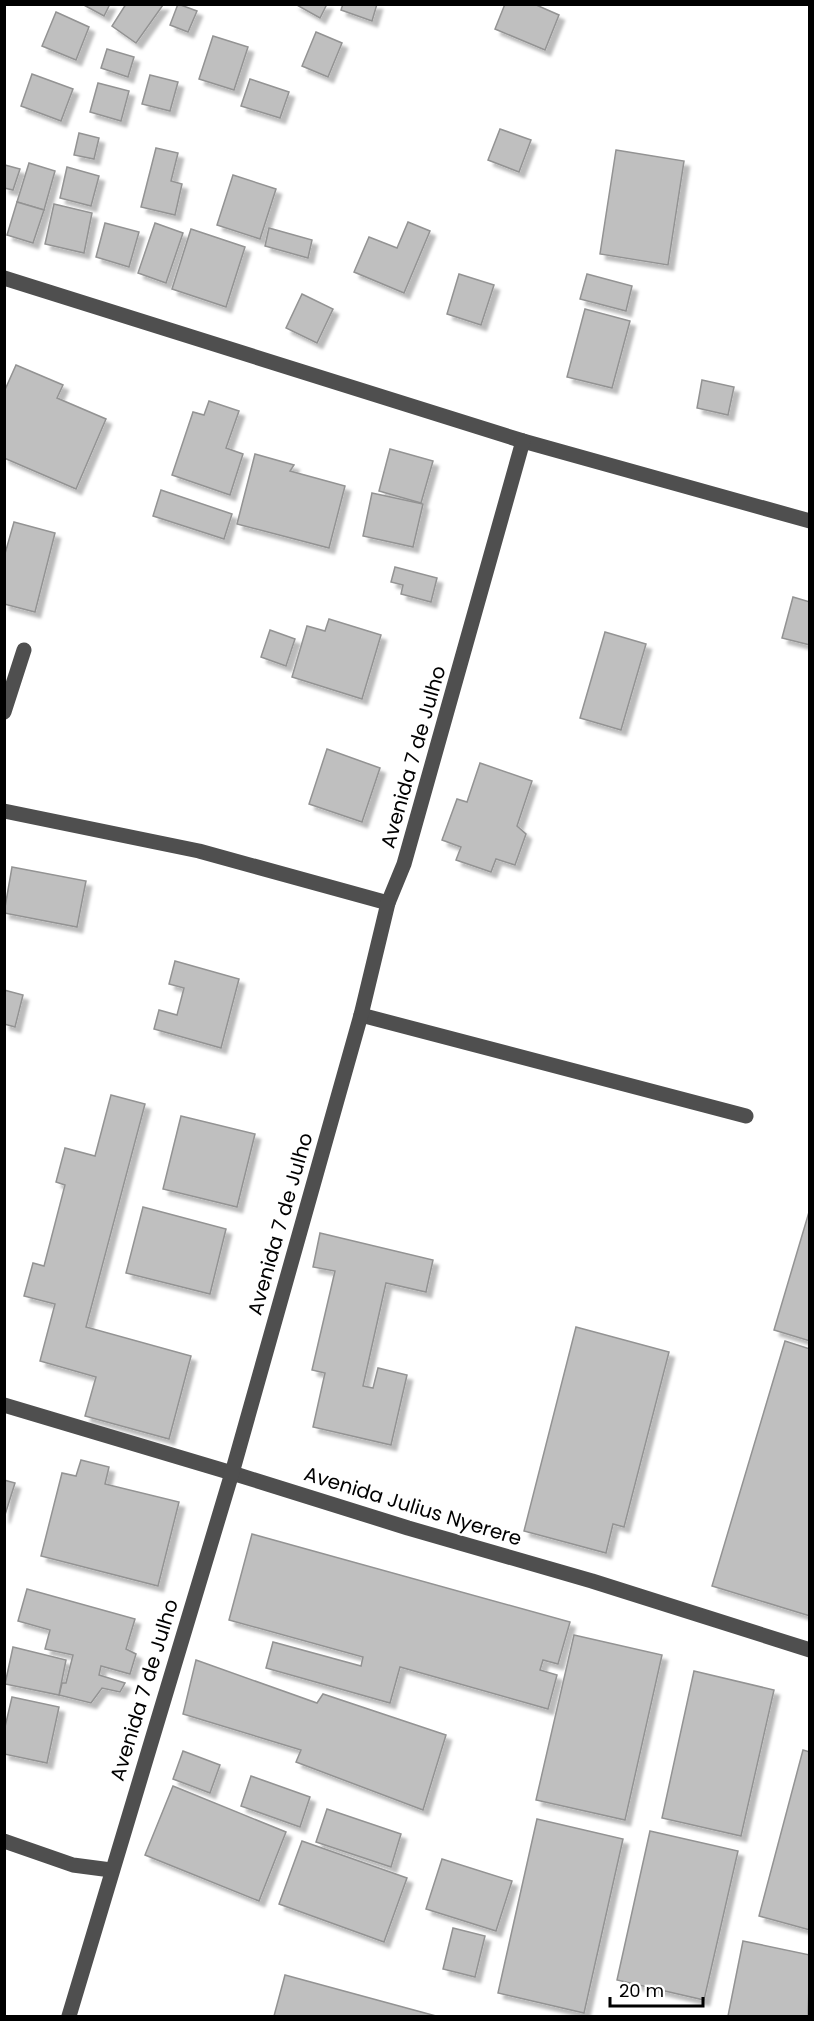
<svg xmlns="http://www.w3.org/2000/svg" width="814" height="2021" font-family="Poppins,sans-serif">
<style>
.building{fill:#bfbfbf;stroke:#939393;stroke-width:1.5;filter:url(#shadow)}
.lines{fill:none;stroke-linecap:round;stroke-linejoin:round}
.minor{stroke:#4f4f4f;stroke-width:15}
.labels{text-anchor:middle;stroke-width:4.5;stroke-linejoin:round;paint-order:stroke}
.street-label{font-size:20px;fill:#000;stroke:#fff}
</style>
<defs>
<filter id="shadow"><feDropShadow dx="5.5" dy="5.5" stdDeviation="1.5" flood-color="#0004"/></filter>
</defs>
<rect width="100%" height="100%" fill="#fff"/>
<g class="building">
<polygon points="82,4 110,4 104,16"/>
<polygon points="126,4 163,5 136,43 112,26"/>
<polygon points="178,4 197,11 188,32 170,25"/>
<polygon points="295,4 327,4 320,18"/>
<polygon points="343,4 377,4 372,21 341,10"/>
<polygon points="505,4 534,4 559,15 545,50 495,29"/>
<polygon points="56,12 89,27 76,60 42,46"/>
<polygon points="316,32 342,43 328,77 302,66"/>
<polygon points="213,36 248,47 234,90 199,79"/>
<polygon points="107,49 134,57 128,77 101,68"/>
<polygon points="32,74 73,89 61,121 21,106"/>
<polygon points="150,75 178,82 170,111 142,104"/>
<polygon points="250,79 289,92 280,118 241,106"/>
<polygon points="98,83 129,91 121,121 90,112"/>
<polygon points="500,129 531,140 519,172 488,160"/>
<polygon points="79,133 99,138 94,159 74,155"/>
<polygon points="156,148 178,153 171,181 182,184 175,215 141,207"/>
<polygon points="616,150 684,161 668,265 600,254"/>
<polygon points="29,163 55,171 44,210 17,202"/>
<polygon points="5,165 20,169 13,190 4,188"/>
<polygon points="67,167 99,176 91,206 60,198"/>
<polygon points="233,175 276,189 260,239 217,225"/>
<polygon points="17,202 44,210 33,243 7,235"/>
<polygon points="54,204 92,213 84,253 45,244"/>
<polygon points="408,222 430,231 404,293 354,272 369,237 397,248"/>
<polygon points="105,223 139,232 129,267 96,257"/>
<polygon points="155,223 183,233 166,283 138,273"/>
<polygon points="269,228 312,240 308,258 265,246"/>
<polygon points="191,229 245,247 226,307 172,289"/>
<polygon points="459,274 494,285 481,325 447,314"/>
<polygon points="587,274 632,286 626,311 580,299"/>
<polygon points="302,294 333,309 317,343 286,328"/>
<polygon points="585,309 630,321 612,388 567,377"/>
<polygon points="16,365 63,385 57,398 106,419 76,489 4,458 4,392"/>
<polygon points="702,380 734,387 728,415 697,408"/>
<polygon points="209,401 239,411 226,448 243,454 230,495 172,475 193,412 204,415"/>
<polygon points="390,449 433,461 421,503 379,491"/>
<polygon points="255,454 294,465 290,471 345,486 329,548 237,524"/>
<polygon points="161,490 232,514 224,539 153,516"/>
<polygon points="372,493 423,504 413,547 363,536"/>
<polygon points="14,522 55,533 35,612 4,604 4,557"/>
<polygon points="395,567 437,578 431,602 401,594 403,585 391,582"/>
<polygon points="793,597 810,602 810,645 782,638"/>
<polygon points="329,619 381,635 362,699 292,677 307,626 325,631"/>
<polygon points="270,630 295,639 286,666 261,657"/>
<polygon points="605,632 646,644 621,730 580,718"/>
<polygon points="327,749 380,768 362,822 309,804"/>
<polygon points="480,763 532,781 517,826 526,834 515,865 496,859 491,872 456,860 461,847 442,840 457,799 467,802"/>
<polygon points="12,867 86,881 77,927 4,913"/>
<polygon points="175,961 239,979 221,1048 154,1029 159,1010 177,1015 184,988 169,984"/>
<polygon points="4,990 23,995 15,1027 4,1024"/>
<polygon points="111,1095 145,1104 86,1327 191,1356 169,1439 85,1416 96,1377 40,1361 55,1304 24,1296 33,1263 44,1266 65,1185 56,1182 65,1148 95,1156"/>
<polygon points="181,1116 255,1134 237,1207 163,1189"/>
<polygon points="143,1207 226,1229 210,1294 126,1273"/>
<polygon points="809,1212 810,1212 810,1341 774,1330"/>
<polygon points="320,1233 433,1260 426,1292 386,1283 363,1386 373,1388 378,1368 407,1375 391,1445 313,1427 325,1373 312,1370 335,1271 313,1267"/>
<polygon points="576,1327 669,1352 624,1527 613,1524 606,1553 524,1531"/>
<polygon points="785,1341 810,1349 810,1616 712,1586"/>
<polygon points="81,1460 109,1467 105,1484 179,1502 158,1586 41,1556 62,1473 76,1476"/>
<polygon points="4,1480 15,1483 4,1518"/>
<polygon points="252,1534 570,1622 558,1664 543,1660 540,1670 557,1675 548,1709 400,1667 390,1703 266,1668 273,1642 361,1666 363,1657 229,1620"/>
<polygon points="27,1589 135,1619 126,1649 136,1654 130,1674 101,1666 99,1675 125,1683 120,1692 102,1688 91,1703 59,1695 62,1683 66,1683 73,1655 45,1649 50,1630 18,1621"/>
<polygon points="574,1635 662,1655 625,1820 536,1800"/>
<polygon points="13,1647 66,1660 59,1695 5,1684"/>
<polygon points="196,1660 317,1703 323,1694 446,1735 423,1810 296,1762 301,1750 183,1714"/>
<polygon points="694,1671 774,1690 741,1836 662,1818"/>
<polygon points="12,1697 59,1707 47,1763 4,1754 4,1731"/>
<polygon points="803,1750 810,1752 810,1930 759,1916"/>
<polygon points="183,1751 220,1765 210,1793 173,1779"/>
<polygon points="251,1776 310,1797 300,1827 241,1806"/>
<polygon points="173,1786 286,1832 259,1901 145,1855"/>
<polygon points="327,1809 401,1834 391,1867 316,1842"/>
<polygon points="537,1819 623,1839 584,2013 498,1993"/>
<polygon points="650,1831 738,1851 704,2000 617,1980"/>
<polygon points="302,1841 407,1878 384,1942 279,1904"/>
<polygon points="442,1859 512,1881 496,1931 426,1909"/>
<polygon points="453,1928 485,1936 475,1977 443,1969"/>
<polygon points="743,1941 810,1955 808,2016 728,2016"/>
<polygon points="285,1975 436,2016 274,2016"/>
</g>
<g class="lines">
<g class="minor">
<polyline points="4,278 523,441 810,521"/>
<polyline points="4,712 24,650"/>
<polyline points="4,811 199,851 388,903"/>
<polyline points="361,1015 746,1116"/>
<polyline points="4,1405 232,1473 408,1528 592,1581 810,1650"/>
<polyline points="4,1841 73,1865 111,1870"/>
<polyline points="69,2016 232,1473 361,1015 388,903 404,864 523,441"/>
</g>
</g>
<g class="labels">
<g class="street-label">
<text transform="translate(413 757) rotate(-74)" y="7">Avenida 7 de Julho</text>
<text transform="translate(280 1224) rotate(-74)" y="7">Avenida 7 de Julho</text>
<text transform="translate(413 1506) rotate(17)" y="7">Avenida Julius Nyerere</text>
<text transform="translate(144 1690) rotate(-73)" y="7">Avenida 7 de Julho</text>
</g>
</g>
<rect width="814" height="2021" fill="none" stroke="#000000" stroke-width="12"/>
<path d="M610 1997v9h93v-9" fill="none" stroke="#000000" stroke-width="3"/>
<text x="619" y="1997" font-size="18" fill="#000000" stroke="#ffffff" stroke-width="4.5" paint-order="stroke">20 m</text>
</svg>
